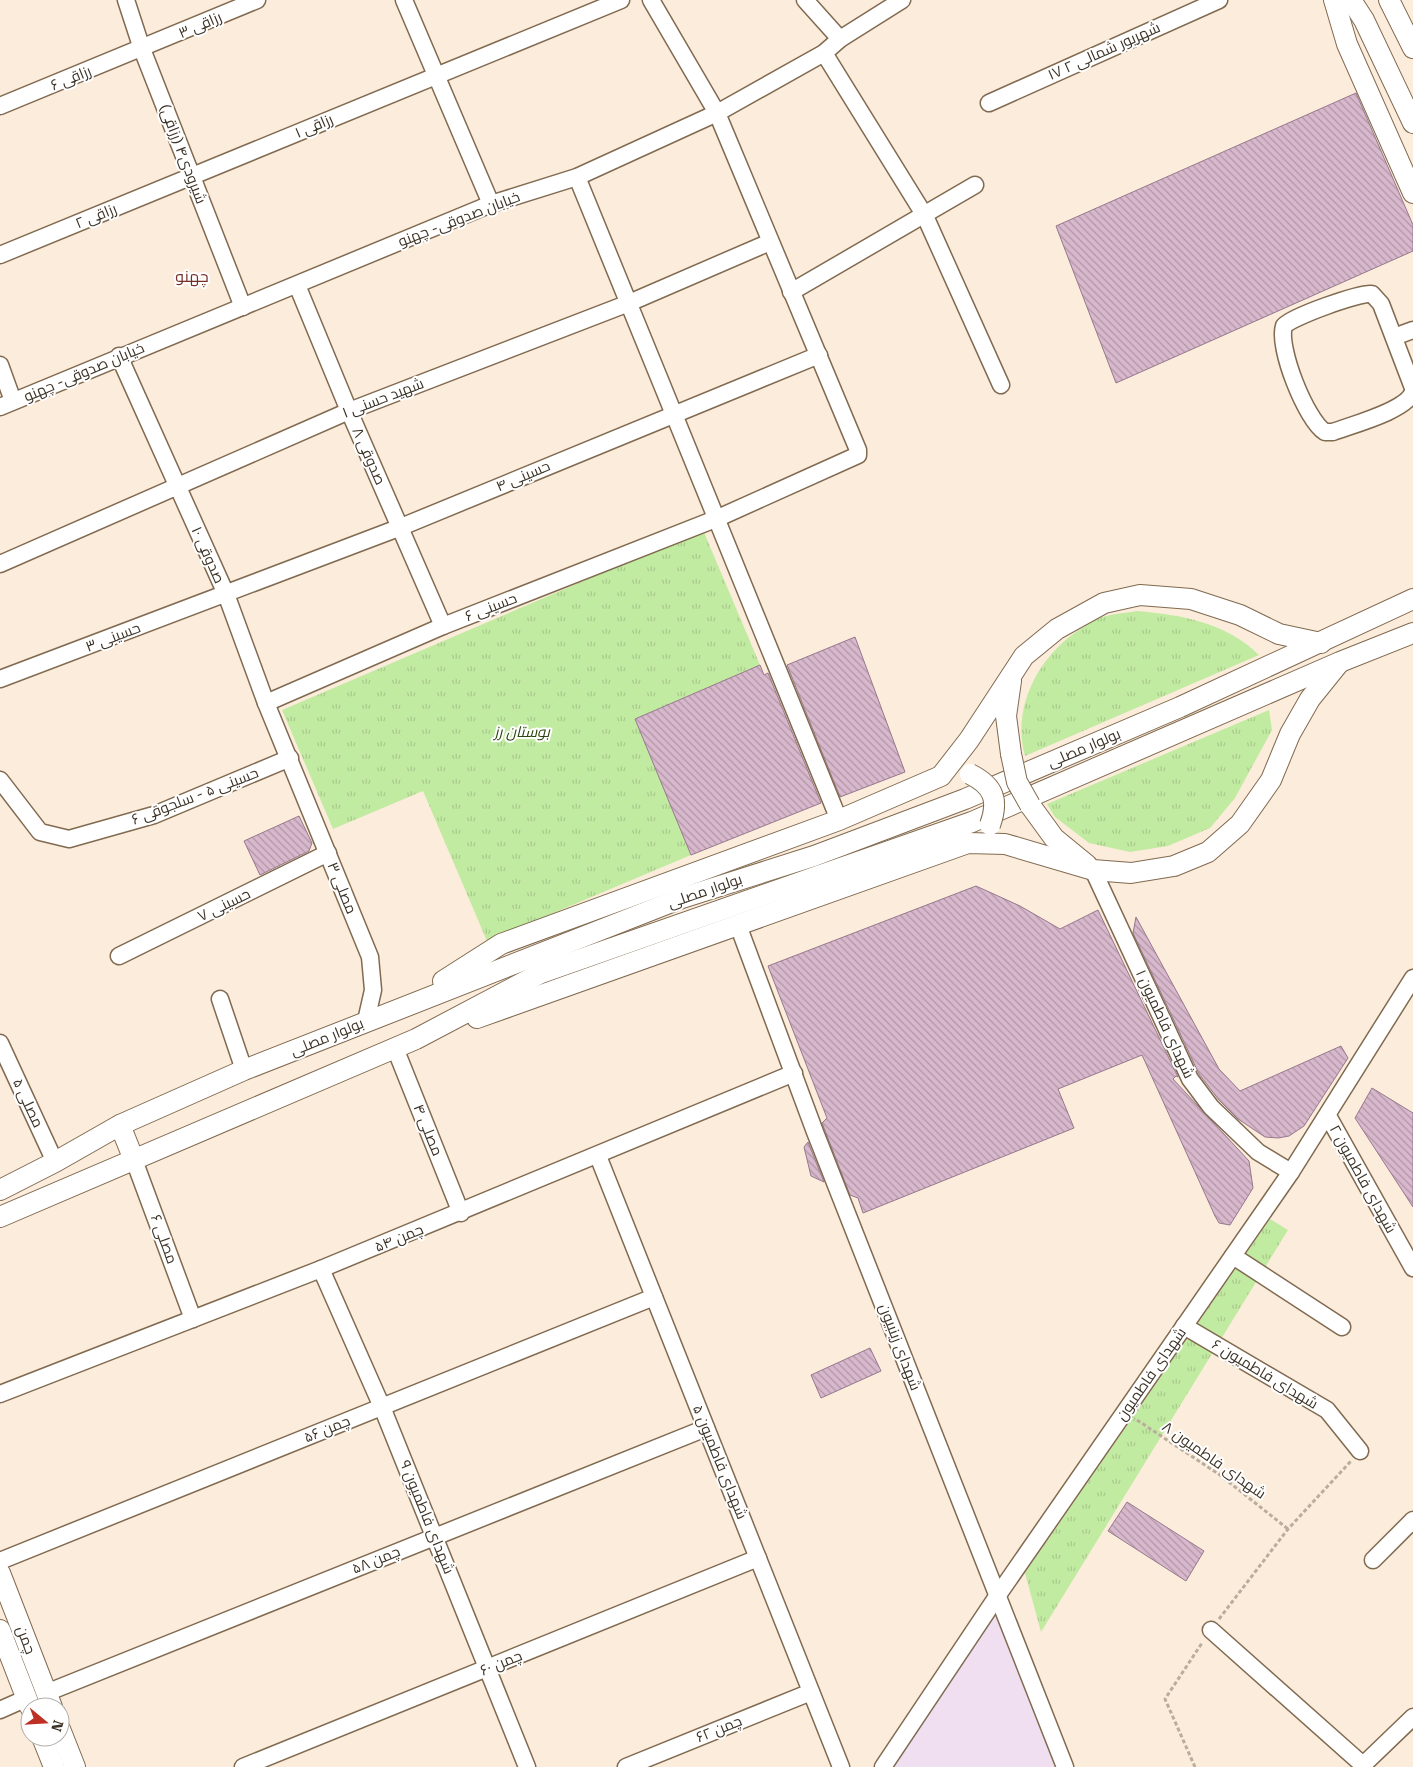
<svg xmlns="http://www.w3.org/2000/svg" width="1413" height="1767" font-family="'Roboto Serif',Cairo,serif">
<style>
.medical{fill:#efdff1}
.grass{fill:url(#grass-tufts)}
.building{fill:url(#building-back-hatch);stroke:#96788c}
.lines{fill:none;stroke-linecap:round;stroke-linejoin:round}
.minor-casing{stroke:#806a50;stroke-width:19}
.major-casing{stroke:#806a50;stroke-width:22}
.path{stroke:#bbad9e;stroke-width:3;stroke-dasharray:4 2.5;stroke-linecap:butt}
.minor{stroke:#fff;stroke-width:16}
.major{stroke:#fff;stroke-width:20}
.major-bridge-casing{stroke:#806a50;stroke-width:22;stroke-linecap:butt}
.major-bridge{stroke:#fff;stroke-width:20}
.labels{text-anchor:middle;stroke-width:4;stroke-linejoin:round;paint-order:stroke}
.street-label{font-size:15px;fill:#3c3327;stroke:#fff}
.park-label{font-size:15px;font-style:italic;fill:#29440c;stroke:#fff}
.neighbourhood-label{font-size:16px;fill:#742f26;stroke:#fff}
</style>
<defs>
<pattern id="grass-tufts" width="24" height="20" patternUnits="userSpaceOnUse" patternTransform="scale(1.25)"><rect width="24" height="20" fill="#c2eba2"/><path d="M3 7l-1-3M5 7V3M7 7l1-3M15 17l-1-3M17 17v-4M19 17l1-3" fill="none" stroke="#a8ca8c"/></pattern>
<pattern id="building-back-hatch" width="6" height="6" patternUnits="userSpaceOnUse" patternTransform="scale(1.25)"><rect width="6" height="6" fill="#d8b8cd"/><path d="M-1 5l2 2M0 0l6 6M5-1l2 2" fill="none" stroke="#b096a6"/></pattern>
</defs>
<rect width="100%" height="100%" fill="#fcecdb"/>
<polygon class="medical" points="1000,1596 1067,1767 889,1767"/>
<g class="grass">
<polygon points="703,530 760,665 635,719 691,855 487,941 423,791 333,829 282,710"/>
<path d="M1137,611C1182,615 1225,622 1259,655L1025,756C1011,706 1040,654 1082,628C1088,625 1093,620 1099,618C1111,614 1125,613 1137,611Z"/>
<polygon points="1269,710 1272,730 1235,798 1210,828 1168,846 1130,852 1089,843 1055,817 1047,804"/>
<polygon points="1270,1219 1288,1230 1041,1632 1025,1573"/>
</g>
<g class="building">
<polygon points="1356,93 1413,225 1413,251 1116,383 1056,226"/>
<polygon points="855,637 905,772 840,797 787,665"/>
<polygon points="760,665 764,675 768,673 821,803 691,855 635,719"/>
<polygon points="299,816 312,843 309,851 260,875 244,841"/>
<polygon points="976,886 1020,906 1060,929 1098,910 1178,1077 1176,1076 1173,1079 1249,1161 1253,1188 1230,1225 1219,1223 1215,1216 1142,1055 1058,1089 1074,1128 863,1213 858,1198 850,1195 824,1128 822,1123 827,1118 768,966"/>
<polygon points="1136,917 1219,1069 1240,1091 1341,1046 1348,1058 1304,1126 1289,1136 1278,1138 1265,1137 1238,1119 1219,1100 1199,1074 1133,933"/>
<polygon points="1372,1088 1413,1113 1413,1207 1355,1118"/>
<polygon points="808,1142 824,1182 811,1176 804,1147"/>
<polygon points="870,1348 881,1371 821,1398 811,1375"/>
<polygon points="1127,1502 1204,1551 1186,1581 1108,1531"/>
</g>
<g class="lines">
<g class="minor-casing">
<g id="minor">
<polyline points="126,0 142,49 243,307"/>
<polyline points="404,0 491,204"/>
<polyline points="805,0 840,39"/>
<polyline points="824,53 925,216 1001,385"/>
<polyline points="989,103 1219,0"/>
<polyline points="0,106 257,0"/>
<path d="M577,177C665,391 751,605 839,820"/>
<polyline points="0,255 621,0"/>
<polyline points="297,285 349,411 443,626"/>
<polyline points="791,292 975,185"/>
<polyline points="1394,337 1413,330"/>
<polyline points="119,356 226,594 266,703 370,957 373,990 366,1021"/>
<polyline points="0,365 13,401"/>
<path d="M1413,388L1381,304L1372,294C1361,292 1291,317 1284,326C1277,347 1306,420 1325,432H1333C1351,425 1406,411 1413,392"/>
<polyline points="0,407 491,204 577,177 717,113 824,53 840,39 902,0"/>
<polyline points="0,564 349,411 629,303 770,242"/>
<polyline points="0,679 401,527 819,355"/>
<polyline points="266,703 443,626 718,518 858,455 858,450 717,113 651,0"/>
<polyline points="0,780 40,832 69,839 154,815 290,758"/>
<polyline points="1093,870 1190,1079 1211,1107 1258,1152 1291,1172"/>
<polyline points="738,925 815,1132 1065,1767"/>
<polyline points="119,956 328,853"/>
<polyline points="220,999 244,1070"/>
<polyline points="0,1043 55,1162"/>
<polyline points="395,1048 461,1213"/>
<polyline points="1328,1116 1413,1268"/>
<polyline points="598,1156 841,1767"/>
<polyline points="134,1160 193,1319"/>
<polyline points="1233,1256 1342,1327"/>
<polyline points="321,1269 382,1407 527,1767"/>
<polyline points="1184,1326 1327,1410 1360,1451"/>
<polyline points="0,1394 321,1269 794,1073"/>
<polyline points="1373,1560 1413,1520"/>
<polyline points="0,1561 654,1297"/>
<polyline points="1211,1630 1363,1765"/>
<polyline points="46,1693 706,1428"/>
<polyline points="0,1710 27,1698"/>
<polyline points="243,1767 758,1558"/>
<polyline points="626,1767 811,1692"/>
<polyline points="883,1767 998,1595 1291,1172 1413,978"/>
<polyline points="1361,1767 1413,1717"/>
</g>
</g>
<g class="major-casing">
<g id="major">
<polyline points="1334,0 1347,44 1413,193"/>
<polyline points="1351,0 1364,20 1413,123"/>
<polyline points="1389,0 1413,48"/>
<polyline points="1011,681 1006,716 1011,754"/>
<polyline points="1030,805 1054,838 1087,865"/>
<polyline points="443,981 501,944 839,820 941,776 969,740 1024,656 1057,629 1104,603 1140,595 1191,599 1240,615 1279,634 1321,643"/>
<polyline points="477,1018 968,843 1005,844 1093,870 1131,873 1174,866 1208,852 1240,824 1271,780 1290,734 1310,699 1339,663"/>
<polyline points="120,1125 134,1160"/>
<polyline points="0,1190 55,1162 120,1125 244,1070 682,898 814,856 965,799 1180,707 1413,599"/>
<polyline points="0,1217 416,1039 541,973 972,822 1340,662 1413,633"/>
<polyline points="0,1573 52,1707"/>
<polyline points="0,1630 30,1707"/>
<polyline points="60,1729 75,1767"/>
<polyline points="42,1737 54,1767"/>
</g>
</g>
<g class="path">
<polyline points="1137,1420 1220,1475 1288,1529"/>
<polyline points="1219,1619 1288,1529 1351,1461"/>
<polyline points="1195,1767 1165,1699 1202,1643"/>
</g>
<use href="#minor" class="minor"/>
<use href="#major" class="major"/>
<g class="major-bridge-casing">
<g id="major-bridge">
<polyline points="1011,754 1017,782 1030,805"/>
<path d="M970,774C994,786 999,800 990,825"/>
</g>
</g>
<use href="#major-bridge" class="major-bridge"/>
</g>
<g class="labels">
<g class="street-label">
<text transform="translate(200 25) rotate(-23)" y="5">رزاقی ۳</text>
<text transform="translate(1104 51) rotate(-24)" y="5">۱۷ شهریور شمالی ۲</text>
<text transform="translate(71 78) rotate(-22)" y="5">رزاقی ۶</text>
<text transform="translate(314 126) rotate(-23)" y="5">رزاقی ۱</text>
<text transform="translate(183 154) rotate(69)" y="5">شیرودی۴ (رزاقی)</text>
<text transform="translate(96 216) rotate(-22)" y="5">رزاقی ۲</text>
<text transform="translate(459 219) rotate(-21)" y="5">خیابان صدوقی- چهنو</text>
<text transform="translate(84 372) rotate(-23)" y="5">خیابان صدوقی- چهنو</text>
<text transform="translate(383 398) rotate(-21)" y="5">شهید حسنی ۱</text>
<text transform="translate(369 456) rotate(66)" y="5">صدوقی ۸</text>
<text transform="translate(523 476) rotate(-23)" y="5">حسینی ۴</text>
<text transform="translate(208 555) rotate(66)" y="5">صدوقی ۱۰</text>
<text transform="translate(491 607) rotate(-21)" y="5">حسینی ۶</text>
<text transform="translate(113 637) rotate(-21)" y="5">حسینی ۳</text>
<text transform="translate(1084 748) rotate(-23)" y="5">بولوار مصلی</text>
<text transform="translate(195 796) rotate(-21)" y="5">حسینی ۵ - سلجوقی ۶</text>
<text transform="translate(342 888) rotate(68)" y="5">مصلی ۳</text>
<text transform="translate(705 891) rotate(-19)" y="5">بولوار مصلی</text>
<text transform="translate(224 905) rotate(-26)" y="5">حسینی ۷</text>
<text transform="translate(1165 1024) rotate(65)" y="5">شهدای فاطمیون ۱</text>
<text transform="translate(327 1037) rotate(-22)" y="5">بولوار مصلی</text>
<text transform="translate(28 1103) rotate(65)" y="5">مصلی ۵</text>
<text transform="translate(428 1130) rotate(68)" y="5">مصلی ۴</text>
<text transform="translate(1363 1179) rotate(61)" y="5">شهدای فاطمیون ۲</text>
<text transform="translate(399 1238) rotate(-22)" y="5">چمن ۵۴</text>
<text transform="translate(164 1239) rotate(70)" y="5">مصلی ۶</text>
<text transform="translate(900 1347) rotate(69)" y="5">شهدای زینبیون</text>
<text transform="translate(1151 1374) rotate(-55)" y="5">شهدای فاطمیون</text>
<text transform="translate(1265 1374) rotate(31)" y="5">شهدای فاطمیون ۶</text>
<text transform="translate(327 1429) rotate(-22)" y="5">چمن ۵۶</text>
<text transform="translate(1214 1460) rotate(35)" y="5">شهدای فاطمیون ۸</text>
<text transform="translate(720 1462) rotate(68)" y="5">شهدای فاطمیون ۵</text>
<text transform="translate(427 1517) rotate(68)" y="5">شهدای فاطمیون ۹</text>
<text transform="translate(376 1560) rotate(-22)" y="5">چمن ۵۸</text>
<text transform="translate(26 1640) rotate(69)" y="5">چمن</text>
<text transform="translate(501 1663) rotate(-22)" y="5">چمن ۶۰</text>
<text transform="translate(719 1729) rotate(-22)" y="5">چمن ۶۲</text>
</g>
<g class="park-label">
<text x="522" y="737">بوستان رز</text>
</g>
<g class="neighbourhood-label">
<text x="192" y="282">چهنو</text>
</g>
</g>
<g transform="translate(45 1722) rotate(108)"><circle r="24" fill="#ffffff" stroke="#b1ada9"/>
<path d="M0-4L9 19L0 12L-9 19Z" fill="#be3023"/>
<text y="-8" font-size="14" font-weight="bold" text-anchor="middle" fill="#3c3327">N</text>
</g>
</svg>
